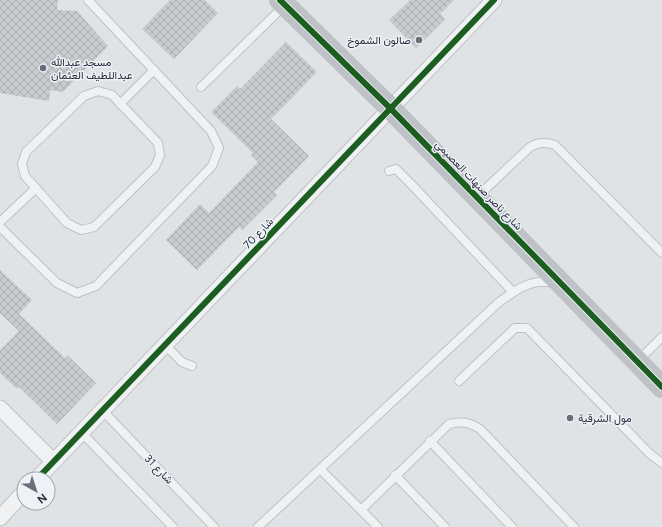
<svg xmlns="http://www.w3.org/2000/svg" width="662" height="527" font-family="Figtree,Vazirmatn,sans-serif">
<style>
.building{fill:url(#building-cross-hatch)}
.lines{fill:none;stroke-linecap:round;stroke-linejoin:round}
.lane-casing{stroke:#bec1c4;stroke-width:10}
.street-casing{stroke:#bec1c4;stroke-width:17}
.lane{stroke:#f0f1f2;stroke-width:8}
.street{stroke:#f0f1f2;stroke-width:15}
.secondary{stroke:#bec1c6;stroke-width:22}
.cycleway-casing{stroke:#eef1f6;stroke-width:8}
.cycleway{stroke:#1b5e20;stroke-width:6}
.poi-dot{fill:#686f7a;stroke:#eef1f6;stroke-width:1.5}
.labels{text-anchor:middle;stroke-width:3;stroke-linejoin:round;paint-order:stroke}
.poi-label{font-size:11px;fill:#273040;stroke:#eef1f6;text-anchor:start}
.street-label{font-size:11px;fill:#273040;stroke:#eef1f6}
</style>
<defs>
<pattern id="building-cross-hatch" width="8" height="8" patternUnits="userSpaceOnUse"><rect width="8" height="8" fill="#c8cbce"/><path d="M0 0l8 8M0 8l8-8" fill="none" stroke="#acafb2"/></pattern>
</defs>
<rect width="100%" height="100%" fill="#e0e3e6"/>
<g class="building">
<polygon points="0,0 58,0 57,10 77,11 108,46 63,92 50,90 49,101 0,93"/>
<polygon points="170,0 205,0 218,13 174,59 142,29"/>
<polygon points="410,0 454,0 440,14 445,19 416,48 389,20"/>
<polygon points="286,42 317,72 271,119 309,156 274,192 277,195 242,230 239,227 197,270 166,240 200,204 209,213 258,162 251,155 253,153 211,112 237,86 240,89"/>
<polygon points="0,270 32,300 19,314 65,358 68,356 96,383 57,424 19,387 17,389 0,373 0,350 19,331 0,313"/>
</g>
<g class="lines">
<g class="lane-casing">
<g id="lane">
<polyline points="201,87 285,5"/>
<polygon points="98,91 112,95 158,143 160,155 155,167 94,227 81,230 67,223 25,176 22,164 26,152 84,96"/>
<polyline points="120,104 154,70"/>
<polyline points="389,171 396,169 411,184 513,292"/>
<path d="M477,197L530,147C539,142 545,142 555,145L662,253"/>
<polyline points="0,222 36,188"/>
<polyline points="0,227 57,283 77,293 96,286 212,166 219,148 211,131 88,0"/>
<polyline points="165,345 182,362 192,366"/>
<polyline points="638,361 662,337"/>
<polyline points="459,381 515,328 527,328 650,454 662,463"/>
<polyline points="103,411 214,527"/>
<polyline points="82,433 173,527"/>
<polyline points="430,441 512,527"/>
<polyline points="321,470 378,527"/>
<polyline points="395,475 445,527"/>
<path d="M361,510L449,424C461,421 469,422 480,429L574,527"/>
<path d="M258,527L498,303C514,291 534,276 555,284"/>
</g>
</g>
<g class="street-casing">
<g id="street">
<polyline points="0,408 53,461"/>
<polyline points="37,479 494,0"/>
<polyline points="0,518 24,492"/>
</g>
</g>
<use href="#lane" class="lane"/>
<use href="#street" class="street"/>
<polyline class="secondary" points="280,0 390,108 662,387"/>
<g class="cycleway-casing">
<g id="cycleway">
<polyline points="280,0 390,108 662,387"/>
<polyline points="37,479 494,0"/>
</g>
</g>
<use href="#cycleway" class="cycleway"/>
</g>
<g class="poi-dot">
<circle cx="419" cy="40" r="4"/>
<circle cx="43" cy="68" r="4"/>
<circle cx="570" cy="418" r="4"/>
</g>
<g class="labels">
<g class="poi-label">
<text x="411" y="44" text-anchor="end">صالون الشموخ</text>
<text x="51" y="66">مسجد عبدالله<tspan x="51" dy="13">عبداللطيف العثمان</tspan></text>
<text x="578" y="422">مول الشرقية</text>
</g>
<g class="street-label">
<text transform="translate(479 185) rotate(46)" y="4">شارع ناصر صنهات العصيمي</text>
<text transform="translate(258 233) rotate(-47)" y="4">شارع 70</text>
<text transform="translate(159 469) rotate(46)" y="4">شارع 31</text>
</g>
</g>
<g transform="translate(36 491) rotate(141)"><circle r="19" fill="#eef1f6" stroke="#9ea4ad"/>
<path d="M0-3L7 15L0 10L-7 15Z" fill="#686f7a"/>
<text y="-6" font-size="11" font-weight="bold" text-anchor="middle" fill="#273040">N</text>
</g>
</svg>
